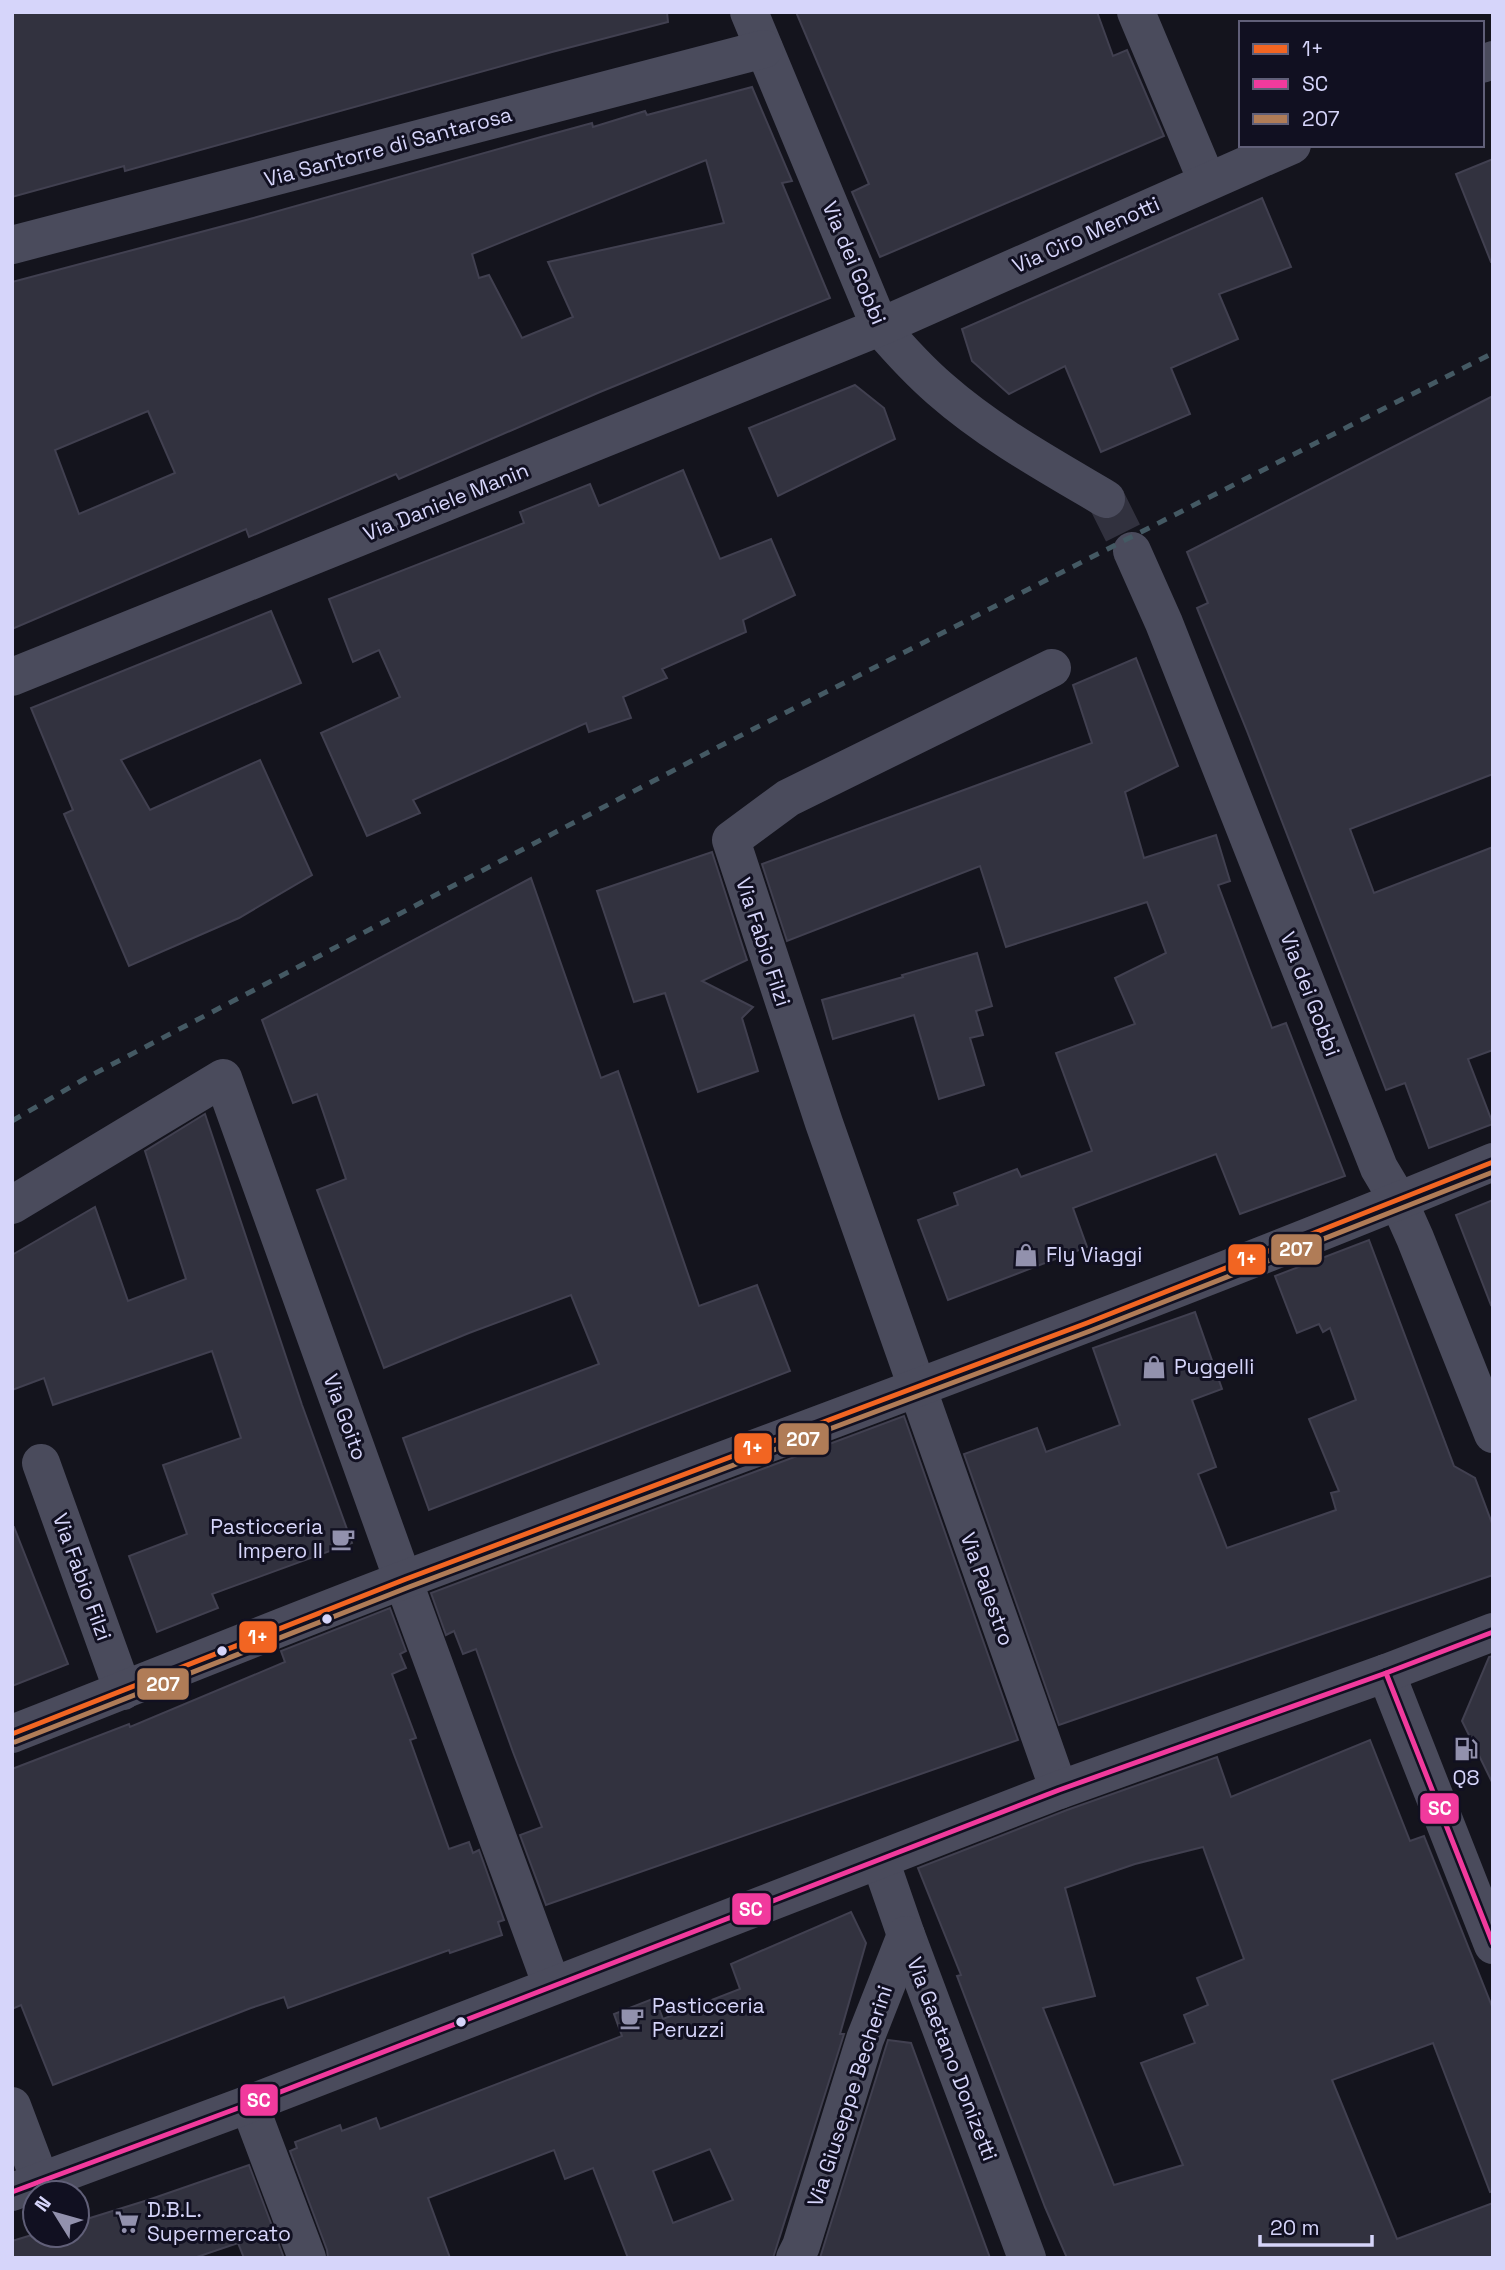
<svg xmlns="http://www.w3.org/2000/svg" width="1505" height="2270" font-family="'Space Grotesk',sans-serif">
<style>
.building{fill:#32323f;stroke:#414050;stroke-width:2;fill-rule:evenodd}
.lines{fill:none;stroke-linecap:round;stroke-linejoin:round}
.minor-tunnel{stroke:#31313e;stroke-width:38;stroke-dasharray:38 19;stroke-linecap:butt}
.minor{stroke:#4a4b5c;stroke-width:38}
.tertiary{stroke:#4a4b5c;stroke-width:38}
.rail{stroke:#445963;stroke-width:5;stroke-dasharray:10 9;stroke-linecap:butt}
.bus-1-casing{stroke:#111021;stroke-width:10}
.bus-2-casing{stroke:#111021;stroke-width:10}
.bus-3-casing{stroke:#111021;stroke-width:10}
.bus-1{stroke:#f26522;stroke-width:5}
.bus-2{stroke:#f13a9d;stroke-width:5}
.bus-3{stroke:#b07c57;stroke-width:5}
.bus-dot{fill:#d6d5fa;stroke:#111021;stroke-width:2.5}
.labels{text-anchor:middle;stroke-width:6;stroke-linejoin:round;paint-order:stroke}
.street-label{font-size:21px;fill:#d6d5fa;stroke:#111021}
.poi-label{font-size:21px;fill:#d6d5fa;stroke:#111021;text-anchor:start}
.line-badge{stroke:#111021;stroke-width:2.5}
.badge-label{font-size:19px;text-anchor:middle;font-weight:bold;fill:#fff}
</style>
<rect width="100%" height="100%" fill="#14141d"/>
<g class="building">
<polygon points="12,12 667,12 668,22 552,52 125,171 124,166 12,197"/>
<polygon points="796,12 1097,12 1113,56 1127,50 1164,136 880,257 852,192 869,184"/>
<path d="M752,87L792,181L782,183L830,298L600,392L399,479L396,474L249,537L246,529L12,629V282L246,220L541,137L592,123L593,127L645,111L647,115ZM706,160L724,223L548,262L573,317L522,338L489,275L479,278L472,254ZM148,411L175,473L79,514L55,450Z"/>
<polygon points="1493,159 1493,262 1491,262 1456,174"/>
<polygon points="1262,198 1291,267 1219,294 1238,339 1171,368 1190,414 1101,452 1065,366 1009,394 972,361 962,329"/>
<polygon points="855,385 884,408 895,439 778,496 749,428"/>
<polygon points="1493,396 1493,774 1350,829 1374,893 1493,847 1493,1050 1468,1059 1493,1124 1429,1148 1405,1083 1386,1090 1247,731 1197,608 1208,603 1187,552"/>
<polygon points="683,470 720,559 771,539 795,595 743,620 746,632 662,669 667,678 623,697 631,718 589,732 586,723 413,800 420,813 367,836 321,733 400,697 379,650 353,662 329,599 524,523 520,512 590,484 599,506"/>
<polygon points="271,611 301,683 121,760 150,810 260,760 312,875 239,918 129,966 64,814 73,810 31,708"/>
<polygon points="1136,658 1178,766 1125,792 1144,858 1216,835 1230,881 1218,885 1249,968 1272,1028 1286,1023 1345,1176 1240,1214 1216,1154 1073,1208 1087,1247 948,1300 918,1220 958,1205 954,1193 1017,1169 1021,1177 1092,1151 1056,1053 1135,1024 1115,978 1166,953 1147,902 1006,947 980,866 787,941 762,864 1092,743 1073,685"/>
<polygon points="712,852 747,960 702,981 753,1007 742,1018 758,1071 698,1092 665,993 634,1002 597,891"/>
<polygon points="531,878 601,1078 618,1071 699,1306 757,1285 790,1371 429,1510 403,1438 599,1364 571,1295 469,1333 384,1368 317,1190 346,1179 317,1094 293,1103 262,1020"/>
<polygon points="977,953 992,1006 976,1011 983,1035 970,1038 984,1085 939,1099 914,1015 833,1039 822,1000 903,977 902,975"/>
<polygon points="205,1114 302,1405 352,1543 212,1594 218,1608 157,1632 129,1556 187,1534 163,1465 241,1438 212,1351 53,1405 44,1378 12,1390 12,1255 95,1207 128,1301 186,1279 145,1151"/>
<polygon points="1493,1200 1493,1304 1491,1305 1456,1215"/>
<polygon points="1369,1240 1454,1466 1475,1478 1493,1526 1493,1575 1059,1725 964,1454 1037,1428 1046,1452 1120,1425 1093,1348 1195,1312 1222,1389 1192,1400 1216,1467 1198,1474 1227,1548 1336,1510 1331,1493 1339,1491 1309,1419 1356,1400 1330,1328 1323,1332 1319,1324 1297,1333 1275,1276"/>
<polygon points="904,1416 1018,1740 546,1905 520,1835 542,1827 513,1752 476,1649 463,1654 454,1631 446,1635 431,1593"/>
<polygon points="12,1527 14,1527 68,1664 12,1686"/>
<polygon points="390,1608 406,1651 400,1654 406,1668 392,1674 416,1738 410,1740 449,1849 469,1842 473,1853 479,1850 504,1920 498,1922 502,1935 450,1953 449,1950 288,2008 284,1997 251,2008 53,2085 21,2005 12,2009 12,1769 129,1724 130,1727 285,1662 281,1651"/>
<polygon points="1493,1656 1493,1784 1462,1721 1489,1657"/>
<path d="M1370,1740L1410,1841L1424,1836L1493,2009V2191L1490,2192L1433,2043L1332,2080L1397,2239L1493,2203V2258H1067L1045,2207L957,1976L961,1975L918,1868L1067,1810L1217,1757L1231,1797ZM1203,1847L1244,1959L1197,1978L1208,2005L1184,2015L1195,2043L1141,2063L1183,2165L1114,2185L1043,2008L1095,1996L1065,1888L1135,1864Z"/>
<path d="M851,1912L866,1943L840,2034H844L773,2258H628L593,2168L565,2179L554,2150L428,2198L450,2258H328L327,2250L290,2151L297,2148L295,2142L340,2125L342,2131L376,2118L380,2129L622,2036L614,2014L655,1998L663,2019L740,1989L731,1964ZM710,2149L733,2200L673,2223L653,2171Z"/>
<polygon points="888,2040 911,2043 990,2258 820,2258"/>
<polygon points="249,2165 284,2258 244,2258 238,2243 194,2258 12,2258 12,2241 35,2234 77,2235 77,2222 148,2200"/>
</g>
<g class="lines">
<polyline class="minor-tunnel" points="1106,499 1132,551"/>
<g class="minor">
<path d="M749,12L880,327C899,349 918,370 940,389C990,433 1050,466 1106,499"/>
<polyline points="1136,12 1207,181"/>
<polyline points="1482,64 1493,60"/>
<polyline points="12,245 764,49"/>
<polyline points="1132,551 1164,623 1379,1168 1398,1200 1415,1238 1493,1434"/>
<polyline points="1052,668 788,798 731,840 824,1123 1059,1790"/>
<polyline points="12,677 880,327 1292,145"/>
<polyline points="12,1205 223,1078 403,1580 552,1986"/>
<polyline points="41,1463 123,1691"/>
<polyline points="1386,1673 1493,1945"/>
<polyline points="880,1860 906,1935 1027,2258"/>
<polyline points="249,2104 307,2258"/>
<polyline points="12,2106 41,2183"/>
<polyline points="795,2258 801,2246 865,2039 906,1935"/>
</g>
<g class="tertiary">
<path d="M12,1734C143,1683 274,1629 406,1579C769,1442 1134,1311 1493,1162"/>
<polyline points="12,2192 249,2104 1059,1790 1386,1673 1493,1632"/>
</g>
<polyline class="rail" points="12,1121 86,1078 724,744 1493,353"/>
<g class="bus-1-casing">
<polyline id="bus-1" points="12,1734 406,1579 1087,1323 1493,1162"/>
</g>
<g class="bus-2-casing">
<g id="bus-2">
<polyline points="1386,1673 1493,1944"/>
<polyline points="12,2192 249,2104 1059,1790 1386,1673 1493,1632"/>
</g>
</g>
<g class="bus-3-casing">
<polyline id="bus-3" points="15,1742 409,1587 1090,1331 1493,1172"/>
</g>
<use href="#bus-1" class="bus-1"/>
<use href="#bus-2" class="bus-2"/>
<use href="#bus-3" class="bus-3"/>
</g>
<defs>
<g id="shop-bare" transform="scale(1.89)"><path d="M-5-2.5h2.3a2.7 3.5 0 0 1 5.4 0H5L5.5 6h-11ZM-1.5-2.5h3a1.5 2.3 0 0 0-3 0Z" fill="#9291ad" stroke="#111021" stroke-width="2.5" paint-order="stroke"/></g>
<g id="cafe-bare" transform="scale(1.89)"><path d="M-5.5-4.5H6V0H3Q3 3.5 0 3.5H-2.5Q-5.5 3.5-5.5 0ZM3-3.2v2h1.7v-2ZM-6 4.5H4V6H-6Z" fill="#9291ad" stroke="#111021" stroke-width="2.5" paint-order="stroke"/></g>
<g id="fuel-bare" transform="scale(1.89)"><path d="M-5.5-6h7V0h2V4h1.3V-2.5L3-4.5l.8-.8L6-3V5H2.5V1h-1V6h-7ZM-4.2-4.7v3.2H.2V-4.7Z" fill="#9291ad" stroke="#111021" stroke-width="2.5" paint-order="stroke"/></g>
<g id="supermarket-bare" transform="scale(1.89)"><path d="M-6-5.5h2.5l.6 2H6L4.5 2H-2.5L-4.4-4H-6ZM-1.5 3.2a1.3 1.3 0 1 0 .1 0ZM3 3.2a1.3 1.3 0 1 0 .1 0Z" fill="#9291ad" stroke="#111021" stroke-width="2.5" paint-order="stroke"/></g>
</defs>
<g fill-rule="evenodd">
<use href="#shop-bare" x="1026" y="1255"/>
<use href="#shop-bare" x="1154" y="1367"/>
<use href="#cafe-bare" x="343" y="1539"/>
<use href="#fuel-bare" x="1466" y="1749"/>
<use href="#cafe-bare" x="632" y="2018"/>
<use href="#supermarket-bare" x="127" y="2222"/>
</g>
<g class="bus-dot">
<circle cx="327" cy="1619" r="6"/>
<circle cx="222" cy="1651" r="6"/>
<circle cx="461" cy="2022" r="6"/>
</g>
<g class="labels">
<g class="street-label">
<text transform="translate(388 147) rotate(-15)" y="7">Via Santorre di Santarosa</text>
<text transform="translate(1086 235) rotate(-24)" y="7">Via Ciro Menotti</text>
<text transform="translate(854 263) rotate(67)" y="7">Via dei Gobbi</text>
<text transform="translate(446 502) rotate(-22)" y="7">Via Daniele Manin</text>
<text transform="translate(763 942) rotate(72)" y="7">Via Fabio Filzi</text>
<text transform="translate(1310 994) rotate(69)" y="7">Via dei Gobbi</text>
<text transform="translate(345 1417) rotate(70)" y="7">Via Goito</text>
<text transform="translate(82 1577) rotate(70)" y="7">Via Fabio Filzi</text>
<text transform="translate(987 1589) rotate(70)" y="7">Via Palestro</text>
<text transform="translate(952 2059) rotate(69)" y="7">Via Gaetano Donizetti</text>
<text transform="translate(850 2096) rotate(-72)" y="7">Via Giuseppe Becherini</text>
</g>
<g class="poi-label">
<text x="1046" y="1262">Fly Viaggi</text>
<text x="1174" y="1374">Puggelli</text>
<text x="323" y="1534" text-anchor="end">Pasticceria<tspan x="323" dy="24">Impero II</tspan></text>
<text x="1466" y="1785" text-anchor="middle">Q8</text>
<text x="652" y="2013">Pasticceria<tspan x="652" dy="24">Peruzzi</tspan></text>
<text x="147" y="2217">D.B.L.<tspan x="147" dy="24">Supermercato</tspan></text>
</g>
</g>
<g class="line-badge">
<rect x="1270" y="1233" width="53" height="33" rx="7" fill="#b07c57"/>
<rect x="1227" y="1243" width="40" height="33" rx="7" fill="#f26522"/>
<rect x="777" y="1422" width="53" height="34" rx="7" fill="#b07c57"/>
<rect x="733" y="1432" width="40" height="33" rx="7" fill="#f26522"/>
<rect x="238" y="1620" width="40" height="34" rx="7" fill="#f26522"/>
<rect x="136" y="1667" width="54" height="34" rx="7" fill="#b07c57"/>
<rect x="1419" y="1792" width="41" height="33" rx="7" fill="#f13a9d"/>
<rect x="731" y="1892" width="41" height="34" rx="7" fill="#f13a9d"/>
<rect x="239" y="2083" width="40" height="34" rx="7" fill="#f13a9d"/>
</g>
<g class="badge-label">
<text x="1296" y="1256">207</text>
<text x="1247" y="1266">1+</text>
<text x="803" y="1446">207</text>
<text x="753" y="1455">1+</text>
<text x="258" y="1644">1+</text>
<text x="163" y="1691">207</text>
<text x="1440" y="1815">SC</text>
<text x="751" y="1916">SC</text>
<text x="259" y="2107">SC</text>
</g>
<rect width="1505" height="2270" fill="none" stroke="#d6d5fa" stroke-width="28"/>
<rect x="1239" y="21" width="245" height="126" fill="#111021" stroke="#605f78" stroke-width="2"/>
<rect x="1253" y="44" width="35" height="10" fill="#f26522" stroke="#605f78" stroke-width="2"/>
<text x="1302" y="56" font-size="21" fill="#d6d5fa">1+</text>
<rect x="1253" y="79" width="35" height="10" fill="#f13a9d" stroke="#605f78" stroke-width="2"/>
<text x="1302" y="91" font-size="21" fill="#d6d5fa">SC</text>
<rect x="1253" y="114" width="35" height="10" fill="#b07c57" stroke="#605f78" stroke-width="2"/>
<text x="1302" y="126" font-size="21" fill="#d6d5fa">207</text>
<g transform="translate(56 2214) rotate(307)"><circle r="33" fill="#111021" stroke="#605f78" stroke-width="2"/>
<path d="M0-5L12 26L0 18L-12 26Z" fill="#9291ad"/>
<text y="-10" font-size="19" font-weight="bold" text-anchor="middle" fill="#d6d5fa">N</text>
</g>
<path d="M1260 2235v10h112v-10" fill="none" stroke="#d6d5fa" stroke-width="3.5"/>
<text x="1270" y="2235" font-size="21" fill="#d6d5fa" stroke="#111021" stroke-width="5" paint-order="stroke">20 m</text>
</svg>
